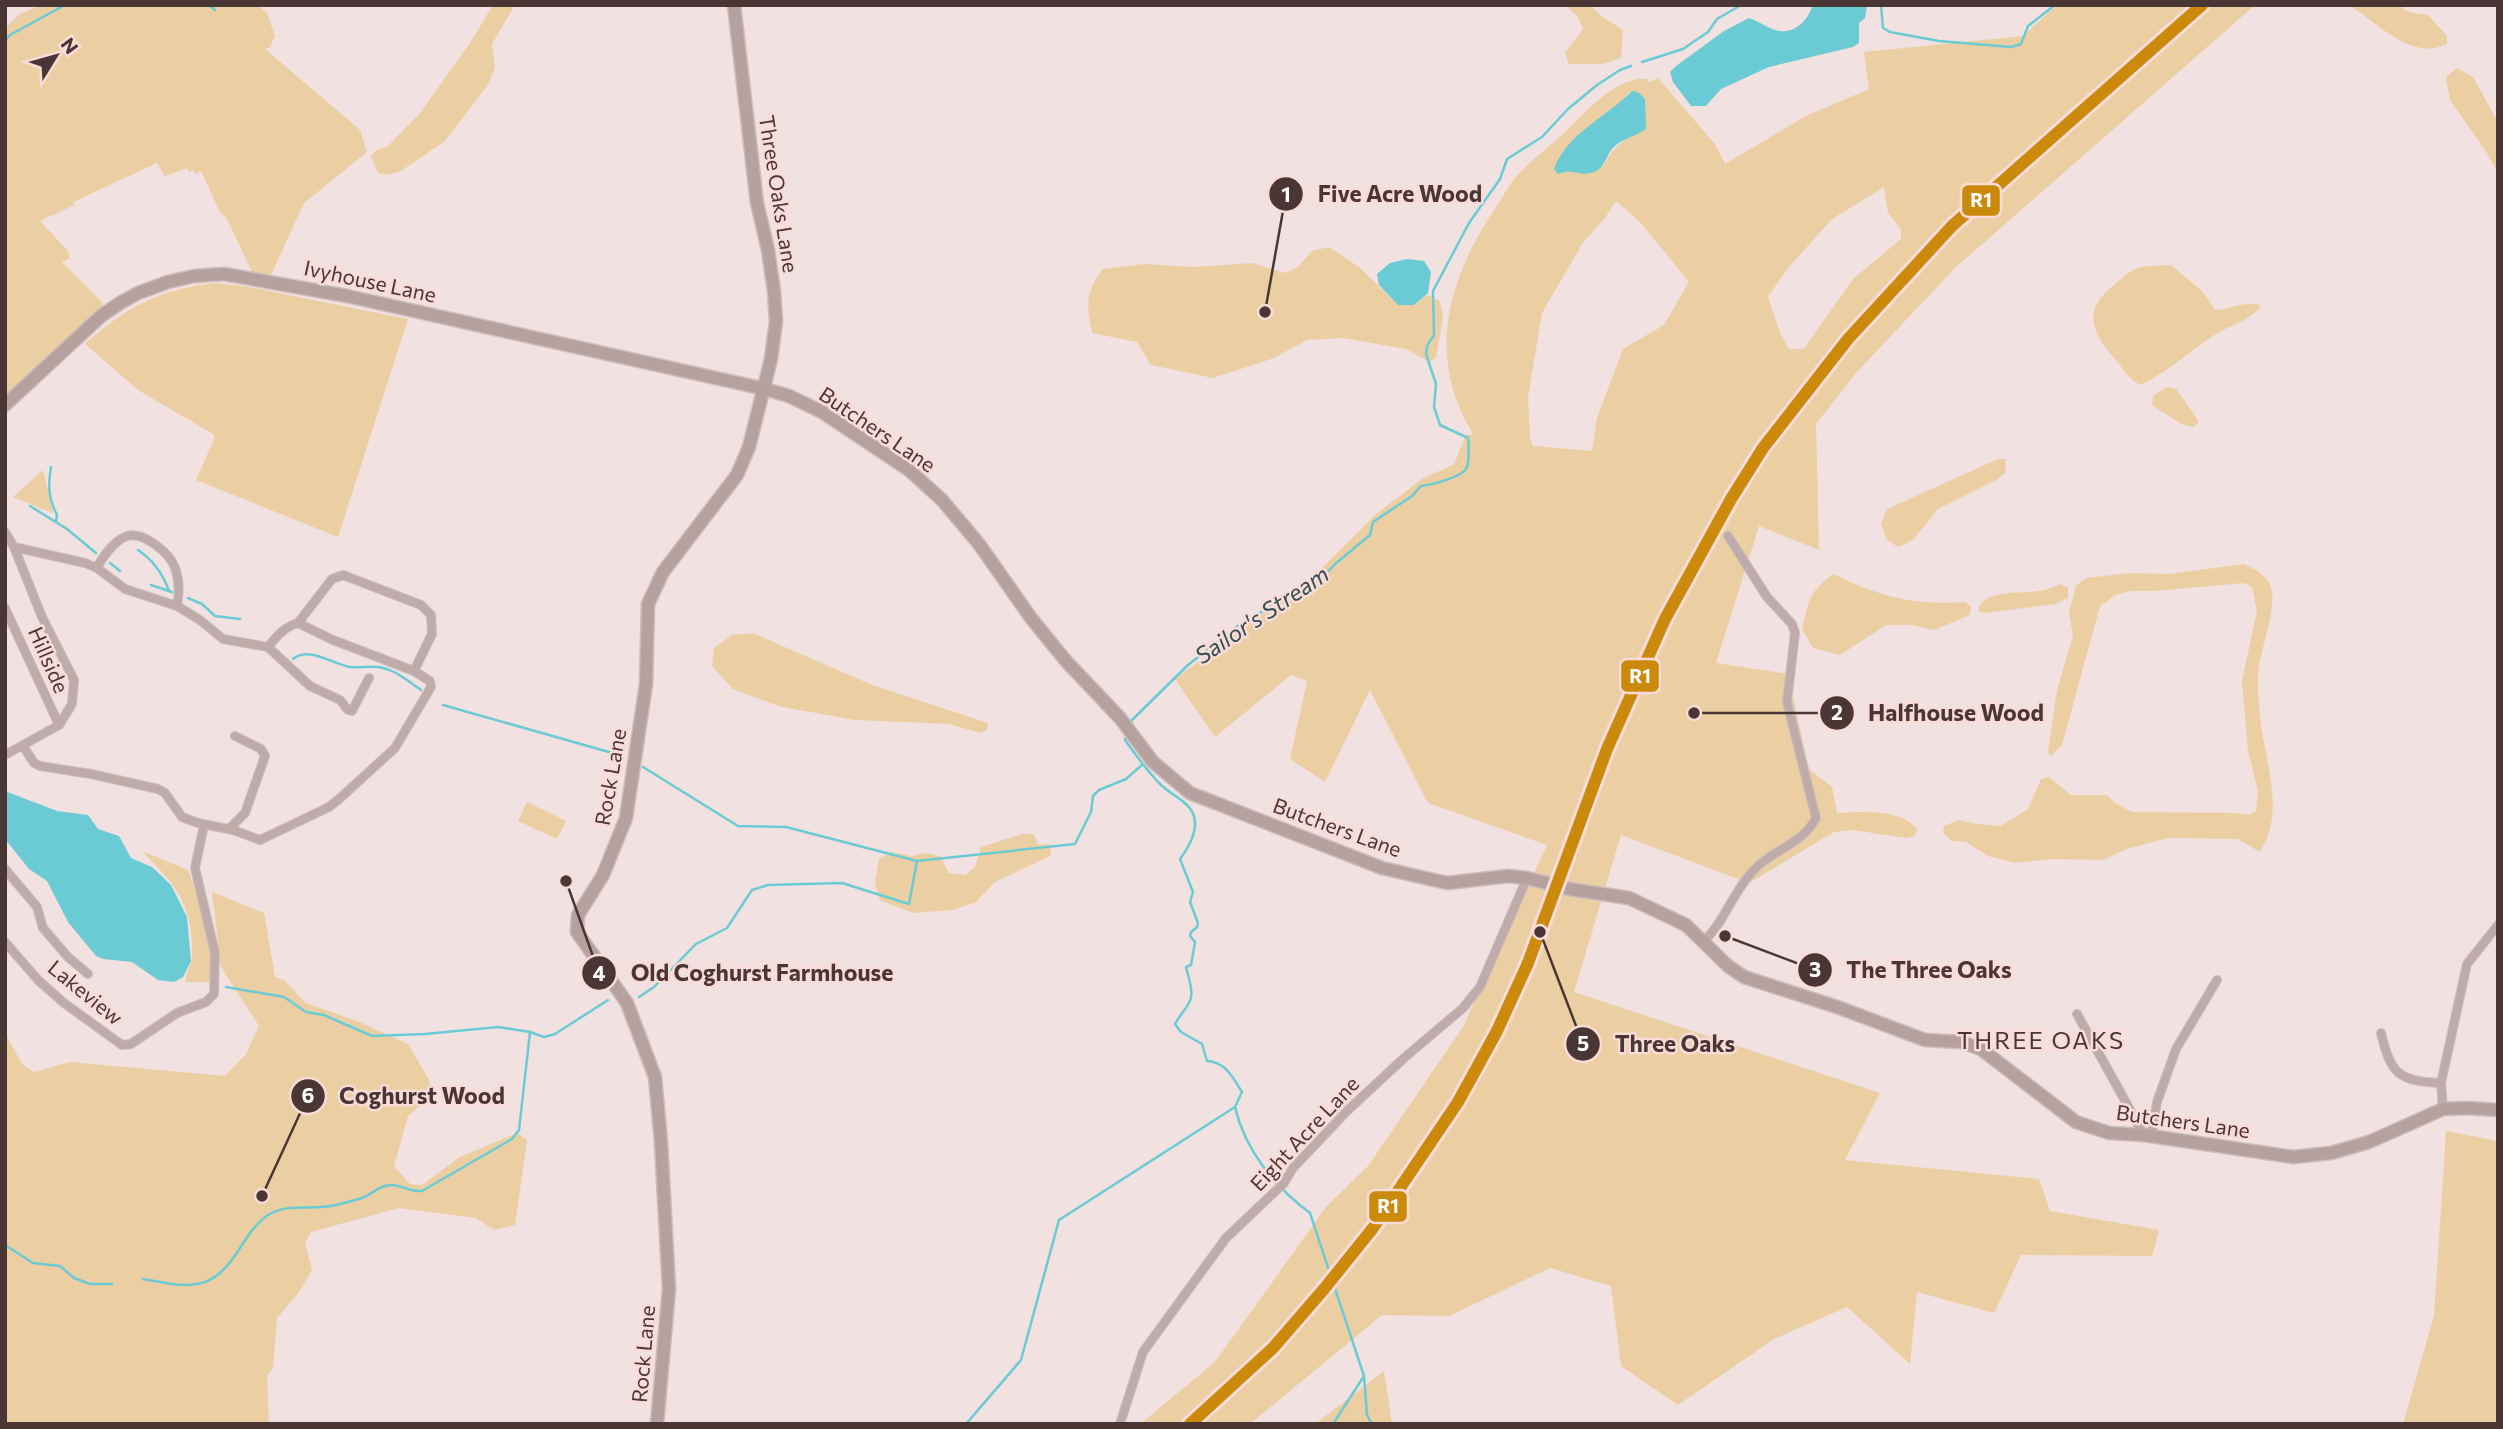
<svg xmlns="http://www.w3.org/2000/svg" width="2503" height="1429" font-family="Commissioner,sans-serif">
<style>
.green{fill:#ebcfa2;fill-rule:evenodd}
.water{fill:#6bcbd5}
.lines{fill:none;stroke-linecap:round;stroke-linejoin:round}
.stream{stroke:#6bcbd5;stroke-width:2.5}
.street-casing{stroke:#cbbdbc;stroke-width:10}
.secondary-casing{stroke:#cbbdbc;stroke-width:15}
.street{stroke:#bfacaa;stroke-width:8}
.secondary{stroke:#b6a19f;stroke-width:12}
.rail-1-casing{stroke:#f9dbd8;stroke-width:18}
.rail-1{stroke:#cc8a0d;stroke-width:12}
.labels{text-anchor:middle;stroke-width:5;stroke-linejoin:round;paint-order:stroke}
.street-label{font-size:21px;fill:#4a3735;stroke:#f9dbd8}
.water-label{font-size:23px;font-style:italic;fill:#314e52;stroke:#f9dbd8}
.quarter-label{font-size:24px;letter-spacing:2px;fill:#4a3735;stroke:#f9dbd8}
.leader{fill:none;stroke:#4a3735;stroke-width:2.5}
.callout-dot{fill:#4a3735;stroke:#f9dbd8;stroke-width:2.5}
.mark-label{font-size:21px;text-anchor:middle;font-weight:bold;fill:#fff}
.callout-label{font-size:23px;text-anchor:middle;font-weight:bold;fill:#4a3735;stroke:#f9dbd8;stroke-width:5;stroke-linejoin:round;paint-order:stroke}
.line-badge{stroke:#f9dbd8;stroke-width:2.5}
.badge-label{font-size:19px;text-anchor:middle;font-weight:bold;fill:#fff}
</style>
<rect width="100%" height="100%" fill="#f1e1e0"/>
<g class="green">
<polygon points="41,5 258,5 267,13 275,36 270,47 265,49 360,130 367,152 304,203 270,277 253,274 226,217 220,212 201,171 195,174 193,170 189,172 187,168 165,176 157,163 73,202 74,205 40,221 67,250 70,258 62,262 101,301 104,307 5,396 5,28 20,14"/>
<polygon points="493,5 515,5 492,44 495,68 487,86 445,141 401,171 387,175 378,173 371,157 376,150 387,147 421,112 470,43"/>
<polygon points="1565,5 1591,5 1600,15 1623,30 1621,58 1603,64 1569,64 1565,53 1583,29 1578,17"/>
<path d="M2057,5H2255L1955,268L1856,373L1816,424L1819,550L1759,526L1716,663L1788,674L1809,769L1832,787L1837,813C1861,812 1900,808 1917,829L1915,836L1906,838L1853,830L1834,832L1749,883L1621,835L1574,992L1880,1093L1845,1160L2039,1179L2050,1211L2159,1230L2152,1256L2021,1255L1994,1313L1917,1292L1910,1364L1847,1307L1774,1339L1678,1405L1621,1366L1611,1286L1550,1268L1449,1316L1382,1315L1250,1424H1140L1215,1362L1326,1207L1368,1166L1463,1027L1547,845L1428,803L1370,690L1325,782L1290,759L1307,681L1291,675L1215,737L1175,679L1315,575L1375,515L1422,479L1454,464L1466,435L1473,434C1426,357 1447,281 1494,210C1501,200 1507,188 1514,179C1530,160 1552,146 1569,128C1587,110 1619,75 1648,79L1647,83L1658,78L1715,144L1725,164L1806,116L1869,89L1864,52L2023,36ZM1631,91L1645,99V129C1625,138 1614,146 1603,166L1580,173L1568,170L1601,116L1621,102ZM1884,187L1888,213L1901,229V239L1853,279L1804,349H1789L1780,333L1768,297L1788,268L1832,219ZM1616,201L1640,222L1689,282L1664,325L1623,349L1597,418L1592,451L1533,446L1530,438L1528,397L1542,313L1582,244L1605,218Z"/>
<path d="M2349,5H2398L2409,12L2428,15L2447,36V44C2412,62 2378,23 2349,5Z"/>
<polygon points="2457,68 2473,77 2498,122 2498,173 2487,153 2450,100 2446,77"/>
<path d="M1329,247L1359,267L1398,305H1414L1427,295L1440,301L1443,318L1436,357L1430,362L1406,349L1343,338L1307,340L1274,358L1213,378L1151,365L1137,342L1092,333C1087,304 1084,294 1103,269L1145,264L1193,267L1252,263L1285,273L1298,267L1312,251Z"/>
<path d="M2171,265L2202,291L2215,310C2230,309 2244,302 2259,304L2260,308C2247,322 2229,325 2213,336C2189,352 2167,372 2141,385C2127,379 2124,369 2114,358C2090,330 2083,309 2115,284C2122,279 2130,270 2138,268C2148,265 2161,266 2171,265Z"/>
<path d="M215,283L244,286L408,319L338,537L196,480L215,437L213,434L138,390L85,344C126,307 160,289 215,283Z"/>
<polygon points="2166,387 2176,389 2199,422 2193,427 2181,424 2152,405 2153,396"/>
<polygon points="1998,459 2006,459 2005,473 1996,480 1938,509 1913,540 1898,547 1887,540 1881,524 1887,509"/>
<polygon points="43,470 53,513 13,497"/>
<path d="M2244,564C2255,570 2268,575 2271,588C2277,606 2262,646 2259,666C2257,678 2258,692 2259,704C2260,750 2288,807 2261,850L2258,851L2238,839L2168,838L2127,849L2103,860L2054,859L2015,863L1988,856L1966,842L1952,841L1943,833L1944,826L1959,820L1977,824L2001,826L2028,809L2041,779L2049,777L2071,795H2107L2115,803L2132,812L2235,813L2250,815L2256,811L2258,791L2248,751L2242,681L2257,611L2252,587L2244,583L2155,591H2130L2116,595L2100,606L2062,745L2051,756L2048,752L2057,690L2073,636L2069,613L2076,586L2086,578L2130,573L2169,574Z"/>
<path d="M1834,574C1877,596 1916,606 1965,602L1971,607L1970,615L1934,630L1911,625H1886L1840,655L1813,648L1802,629C1809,600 1809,591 1834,574Z"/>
<path d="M2060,584L2068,588V598L2055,604L1984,613L1979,611V606C1993,588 2023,595 2044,590C2049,589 2055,586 2060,584Z"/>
<polygon points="753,633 872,685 988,723 987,730 981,733 949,724 856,720 782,707 733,689 712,666 714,648 732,635"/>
<polygon points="527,802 566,821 557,839 518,821"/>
<polygon points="1022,834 1034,834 1038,845 1049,844 1051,852 1050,856 995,882 976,902 953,910 913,913 880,900 875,883 879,859 892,852 912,856 925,853 940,856 949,873 965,875 975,867 981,847"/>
<path d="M142,851L188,870L212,932L211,982H186C185,972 192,966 192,956C193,903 177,887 142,851Z"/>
<polygon points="212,892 264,913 275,977 284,980 306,1003 357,1021 408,1044 429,1080 432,1095 408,1116 394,1166 410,1184 422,1185 460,1157 517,1133 527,1140 515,1225 494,1230 476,1218 399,1208 311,1232 305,1243 312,1270 299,1292 277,1318 273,1368 267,1376 269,1424 5,1424 5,1033 22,1064 34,1072 70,1062 225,1076 246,1054 259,1026 221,967"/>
<polygon points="2446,1131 2498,1141 2498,1424 2403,1424 2434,1316"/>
<polygon points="1384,1371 1392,1424 1315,1424"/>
</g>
<g class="water">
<path d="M1813,5H1867L1865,18L1859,23V43L1853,47L1769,67L1721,89L1706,106H1691L1673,82L1670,72L1676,66L1724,31L1749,18C1759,21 1770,30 1780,31C1797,33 1808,19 1813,5Z"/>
<path d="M1632,91L1638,92L1645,99L1646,129C1635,137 1622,138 1612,149C1605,158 1604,170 1591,173C1578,176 1573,168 1558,174L1554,169C1567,133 1607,117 1632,91Z"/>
<polygon points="1407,259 1424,261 1431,272 1428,293 1414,305 1398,305 1379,285 1377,274 1390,263"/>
<polygon points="5,791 57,811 88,815 98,829 119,836 131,858 152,867 171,885 187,917 191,961 183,977 174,982 158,980 132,962 103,959 96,956 68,922 47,881 29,869 5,839"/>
</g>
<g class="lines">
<g class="stream">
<polyline points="209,5 215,10"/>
<polyline points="1881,5 1883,28 1890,32 1939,41 2011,47 2021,44 2028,26 2055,5"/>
<polyline points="5,41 10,35 65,5"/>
<polyline points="1642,62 1683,49 1708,32 1717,19 1741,5"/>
<path d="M51,467C48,486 48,498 57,515L56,521"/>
<polyline points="30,506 67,529 96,553"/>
<path d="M138,550C153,560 163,574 169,591"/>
<polyline points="110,563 120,571"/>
<polyline points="151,585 172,592"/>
<polyline points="188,598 202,604 215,616 240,619"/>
<path d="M293,659C309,646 333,664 350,667C361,668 372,665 383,668C397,671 409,682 421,690"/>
<polyline points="443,705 623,756"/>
<path d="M1130,724L1132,720L1188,665L1239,625L1304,587L1319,581L1335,564L1370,535L1373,522L1412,496L1421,486C1430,485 1464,477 1467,467C1469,462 1469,444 1468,438L1440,425L1434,407L1436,384L1426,354L1427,346L1434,335L1433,291L1469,223L1500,179L1507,159L1542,137L1568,109L1597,85L1620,70L1631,66"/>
<polyline points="643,767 738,826 786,827 917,861 1075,844 1091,812 1093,796 1099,790 1126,779 1143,764"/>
<polyline points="226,987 284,997 306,1012 324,1015 372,1036 425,1034 498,1027 530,1032 544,1037 555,1034 608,1000"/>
<polyline points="639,997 654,987 696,944 727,928 752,890 768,885 842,883 909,904 917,861"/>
<path d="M1235,1107C1245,1150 1275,1187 1310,1213L1364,1376L1333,1424"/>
<polyline points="5,1245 33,1263 60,1266 74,1278 90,1284 112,1284"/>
<path d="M143,1279C191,1288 212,1293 240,1248C247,1237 256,1223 268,1215C287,1203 310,1210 331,1206C341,1204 352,1201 362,1198C373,1194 379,1185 391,1185C400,1184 408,1192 422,1191L512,1139L519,1130L530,1032"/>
<polyline points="1364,1376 1367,1415 1372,1424"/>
<path d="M966,1424L1021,1360L1059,1220L1235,1107L1242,1092C1233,1078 1226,1062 1207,1061L1202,1044L1181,1032L1175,1024C1179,1016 1189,1006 1191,998C1193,988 1188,976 1186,967L1191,965L1195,942L1190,936L1191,932L1197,927L1198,923L1190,902L1193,892L1180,859C1191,844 1204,820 1186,804C1178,797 1168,792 1160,784C1147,771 1136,755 1125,740L1127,734"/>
</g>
<g class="street-casing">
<g id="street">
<path d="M5,532L14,547L85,563L97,568L125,589L177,606L200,620L223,639L268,647C277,636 284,627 298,623L333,640L414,671L430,681L431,687L395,748L338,800L329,807L260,840L233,830L198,823L182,817L165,793L158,789L91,774L40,766L34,763L23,746"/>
<path d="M97,568C102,557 115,540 127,536C143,531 170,553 175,568C180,581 179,593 177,606"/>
<polyline points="5,608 59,725"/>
<polyline points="298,623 332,579 343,575 421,605 431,615 432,634 414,671"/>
<polyline points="268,647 310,686 340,700 348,710 352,711 369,678"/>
<polyline points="5,755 59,725 72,704 74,680 42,617 14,547"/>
<polyline points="229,829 245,813 265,756 261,749 235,736"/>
<polyline points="5,869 37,907 43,928 68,957 88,974"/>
<path d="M1704,941C1726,920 1733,891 1754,870C1773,849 1802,845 1816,818L1787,702L1795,633L1792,624L1767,597L1728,536"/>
<polyline points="5,942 38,980 64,1003 122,1045 131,1044 177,1013 206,1002 214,994 215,953 195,868 204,825"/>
<polyline points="2077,1014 2144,1135"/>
<path d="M2381,1033C2391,1074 2398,1081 2441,1083"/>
<polyline points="2443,1109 2441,1083 2467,964 2498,925"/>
<polyline points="2151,1136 2157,1102 2176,1049 2217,980"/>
<polyline points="1120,1424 1143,1352 1226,1238 1284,1183 1293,1168 1347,1111 1404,1058 1463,1008 1480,987 1527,878"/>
</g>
</g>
<g class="secondary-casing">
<g id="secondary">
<polyline points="5,405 101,316 120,303 138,293 168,282 194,276 224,274 347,296 765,389 789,396 822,412 909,470 942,500 979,544 1031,618 1066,661 1120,718 1153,762 1190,793 1382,868 1447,883 1508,876 1527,878 1569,889 1629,898 1686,925 1728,966 1744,977 1840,1008 1925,1040 1961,1042 1981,1049 2076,1122 2109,1133 2144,1135 2293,1157 2331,1153 2369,1142 2443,1109 2466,1108 2498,1110"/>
<polyline points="657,1424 669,1289 661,1142 655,1077 627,1003 577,932 578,915 603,875 626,818 646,684 648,604 663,572 737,475 749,447 771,359 776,321 774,291 768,250 757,203 734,5"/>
</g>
</g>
<use href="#street" class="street"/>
<use href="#secondary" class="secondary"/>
<g class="rail-1-casing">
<polyline id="rail-1" points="1190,1424 1273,1348 1324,1289 1373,1228 1458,1102 1497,1031 1528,963 1607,749 1665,619 1731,499 1763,448 1848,339 1952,226 2202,5"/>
</g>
<use href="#rail-1" class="rail-1"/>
</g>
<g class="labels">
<g class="street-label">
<text transform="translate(778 194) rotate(81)" y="7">Three Oaks Lane</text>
<text transform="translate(370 282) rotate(12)" y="7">Ivyhouse Lane</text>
<text transform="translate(877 430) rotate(34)" y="7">Butchers Lane</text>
<text transform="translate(48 660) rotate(66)" y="7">Hillside</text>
<text transform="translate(611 777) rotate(-80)" y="7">Rock Lane</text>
<text transform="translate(1337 828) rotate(20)" y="7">Butchers Lane</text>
<text transform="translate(85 993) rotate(39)" y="7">Lakeview</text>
<text transform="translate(2183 1122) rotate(8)" y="7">Butchers Lane</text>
<text transform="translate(1305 1134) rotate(-47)" y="7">Eight Acre Lane</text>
<text transform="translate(644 1354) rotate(-85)" y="7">Rock Lane</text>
</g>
<g class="water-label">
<text transform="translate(1262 615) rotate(-34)" y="8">Sailor's Stream</text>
</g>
<g class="quarter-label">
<text x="2041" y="1049">THREE OAKS</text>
</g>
</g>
<path class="leader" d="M1265 312L1286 194M1694 713L1837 713M1725 936L1815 970M566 881L599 973M1540 932L1583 1044M262 1196L308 1096"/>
<g class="callout-dot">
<circle cx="1265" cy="312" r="7"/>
<circle cx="1694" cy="713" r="7"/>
<circle cx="1725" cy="936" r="7"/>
<circle cx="566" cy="881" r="7"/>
<circle cx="1540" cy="932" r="7"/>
<circle cx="262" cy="1196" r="7"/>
<circle cx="1286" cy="194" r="18"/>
<circle cx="1837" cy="713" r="18"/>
<circle cx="1815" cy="970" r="18"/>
<circle cx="599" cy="973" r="18"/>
<circle cx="1583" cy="1044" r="18"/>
<circle cx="308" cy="1096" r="18"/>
</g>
<g class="mark-label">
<text x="1286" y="202">1</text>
<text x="1837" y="720">2</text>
<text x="1815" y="977">3</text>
<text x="599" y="981">4</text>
<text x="1583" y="1051">5</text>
<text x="308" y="1103">6</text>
</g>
<g class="callout-label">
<text x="1400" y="202">Five Acre Wood</text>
<text x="1956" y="721">Halfhouse Wood</text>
<text x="1929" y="978">The Three Oaks</text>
<text x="762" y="981">Old Coghurst Farmhouse</text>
<text x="1675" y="1052">Three Oaks</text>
<text x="422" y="1104">Coghurst Wood</text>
</g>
<g class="line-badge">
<rect x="1961" y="184" width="40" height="33" rx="7" fill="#cc8a0d"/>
<rect x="1620" y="659" width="40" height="34" rx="7" fill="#cc8a0d"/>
<rect x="1368" y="1190" width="40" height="33" rx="7" fill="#cc8a0d"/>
</g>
<g class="badge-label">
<text x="1981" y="207">R1</text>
<text x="1640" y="683">R1</text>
<text x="1388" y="1213">R1</text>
</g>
<rect width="2503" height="1429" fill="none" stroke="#4a3735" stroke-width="14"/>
<g transform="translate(56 56) rotate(53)" stroke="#f9dbd8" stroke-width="5" paint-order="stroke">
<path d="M0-5L12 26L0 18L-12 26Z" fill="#4a3735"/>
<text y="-10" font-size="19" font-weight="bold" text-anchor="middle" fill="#4a3735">N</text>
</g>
</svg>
